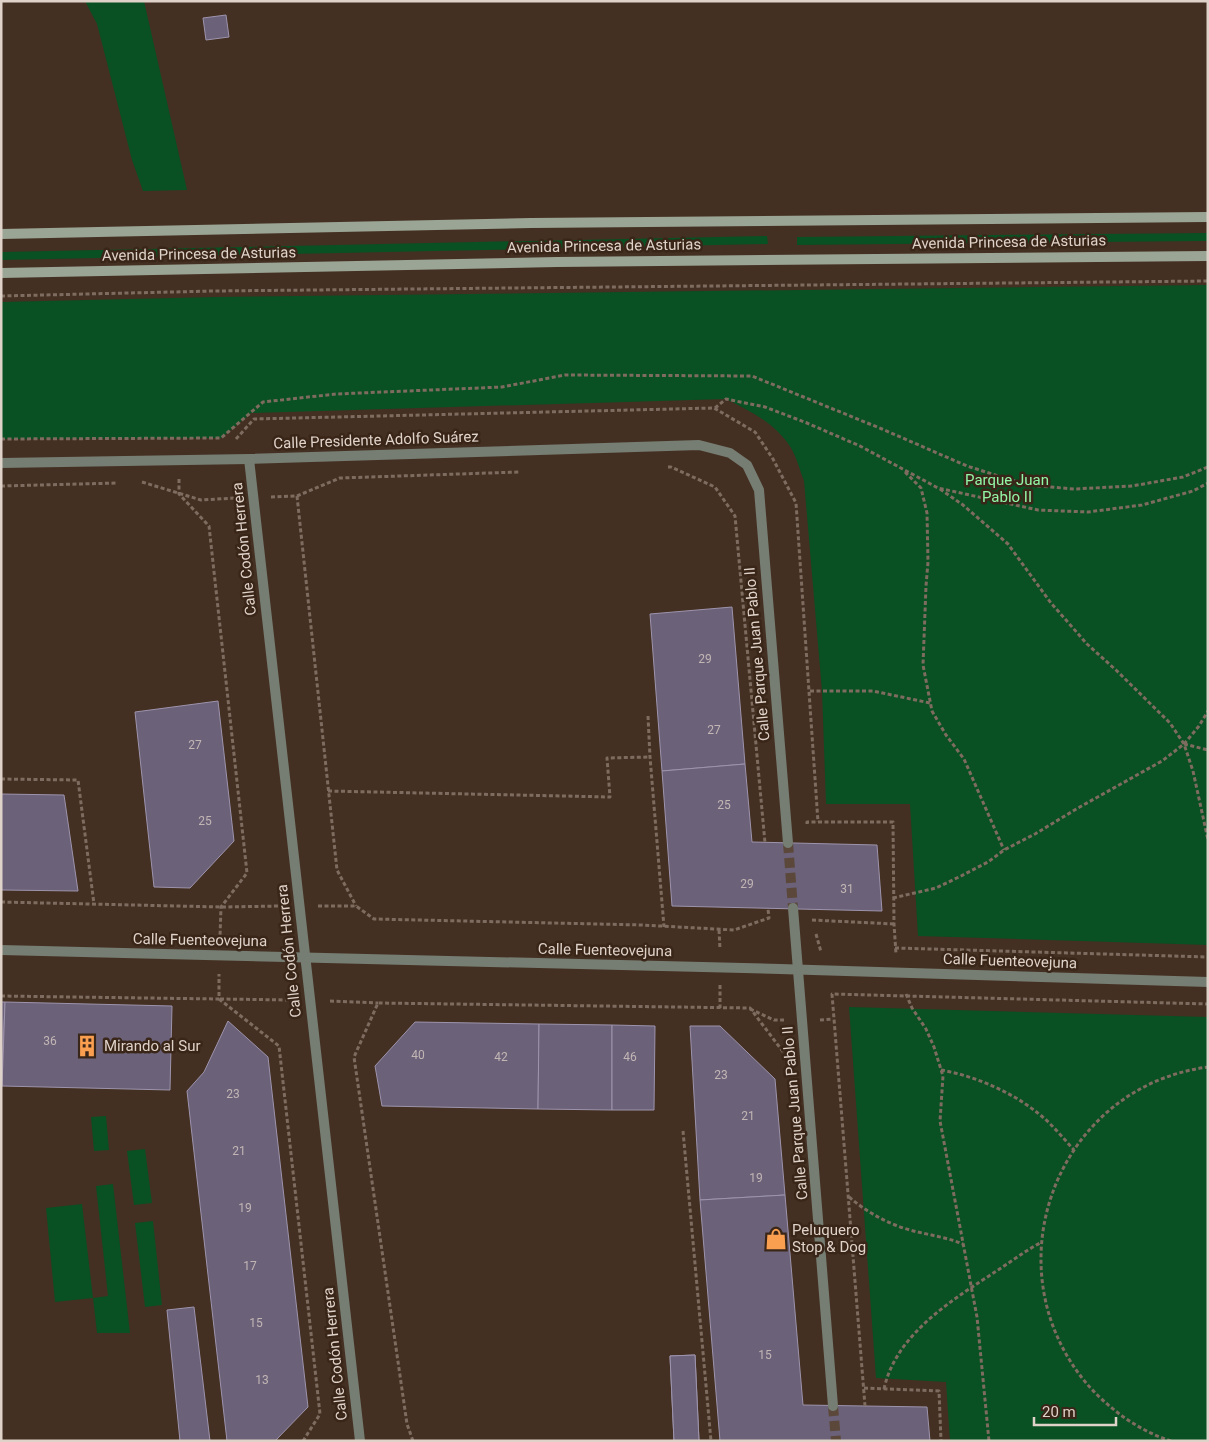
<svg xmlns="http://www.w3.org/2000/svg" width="1209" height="1442" font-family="Roboto,sans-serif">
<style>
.green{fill:#095022}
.building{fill:#6b6279;stroke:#9d94ad}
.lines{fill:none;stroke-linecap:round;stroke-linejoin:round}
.street-tunnel{stroke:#5b483b;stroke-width:10;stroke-dasharray:10 5;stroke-linecap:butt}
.path{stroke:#7e6c60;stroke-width:3;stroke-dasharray:4 2.5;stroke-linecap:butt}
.street{stroke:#767d73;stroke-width:10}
.secondary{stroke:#9ba595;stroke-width:10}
.labels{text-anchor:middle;stroke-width:5;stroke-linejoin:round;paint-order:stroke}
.number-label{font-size:12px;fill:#c2b6b5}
.street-label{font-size:15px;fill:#dfd2c9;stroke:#3a2618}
.park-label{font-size:15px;fill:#92f6a7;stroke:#3a2618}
.poi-label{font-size:15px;fill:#dfd2c9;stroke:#3a2618;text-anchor:start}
</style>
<rect width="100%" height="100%" fill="#443022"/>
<g class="green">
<polygon points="85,1 144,1 187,190 143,191 132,160 97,24"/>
<polygon points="1208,233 1208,241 797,245 797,237"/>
<polygon points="767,236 768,244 1,260 1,252"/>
<path d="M1208,285V945L918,936L910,804H826L822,691L804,481C800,471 797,458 791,448C775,423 752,412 726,399L251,413L221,438L1,439V302L215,297Z"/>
<polygon points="849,1007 1208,1017 1208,1441 950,1441 946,1382 876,1378"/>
<polygon points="106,1116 109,1150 94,1151 91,1117"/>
<polygon points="145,1149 152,1203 134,1205 127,1151"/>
<polygon points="113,1184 130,1333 97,1333 93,1298 55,1302 46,1208 82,1204 93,1298 108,1296 96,1186"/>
<polygon points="153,1221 162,1305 145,1307 135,1223"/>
</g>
<g class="building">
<polygon points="226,15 229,37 206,40 203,18"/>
<polygon points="732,607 745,764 662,771 650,614"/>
<polygon points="218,701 234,841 190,888 154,887 135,712"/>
<polygon points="745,764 752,842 877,845 882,911 672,906 662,771"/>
<polygon points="1,794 64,795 78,891 1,890"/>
<polygon points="1,1002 5,1002 2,1086 1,1086"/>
<polygon points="5,1002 172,1006 170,1090 2,1086"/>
<polygon points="228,1021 268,1057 308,1407 275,1441 227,1441 187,1091 204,1072"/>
<polygon points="415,1022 539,1024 538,1109 382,1106 375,1066"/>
<polygon points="539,1024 612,1025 612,1110 538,1109"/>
<polygon points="612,1025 655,1026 654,1110 612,1110"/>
<polygon points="690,1026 720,1026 775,1079 785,1195 700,1200"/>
<polygon points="785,1195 803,1405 927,1407 930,1441 720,1441 700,1200"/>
<polygon points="194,1307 210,1441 180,1441 167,1310"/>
<polygon points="695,1355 699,1441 674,1441 670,1356"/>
<polygon points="695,1355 699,1441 674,1441 670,1356"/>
</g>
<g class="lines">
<g class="street-tunnel">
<polyline points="788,843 793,908"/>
<polyline points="833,1406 836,1441"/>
</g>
<g class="path">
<polyline points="1,296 214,291 1208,281"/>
<polyline points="715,408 726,399 765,407 807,423 860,446 938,488 1038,510 1088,512 1142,505 1193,491 1208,483"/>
<polyline points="1,439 221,438 263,402 336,394 502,387 565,375 752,376 882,429 967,466 1027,485 1074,489 1132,486 1183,477 1208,467"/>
<polyline points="236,439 254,419 714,408 755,432 773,459 796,503 818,822"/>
<polyline points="668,467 671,467 715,487 735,516 765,843"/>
<polyline points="905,472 921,488 927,513 928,562 926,586 923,665 932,711 946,735 964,759 1004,850"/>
<polyline points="179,479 179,494 209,526 247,873 221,907 220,937"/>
<polyline points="142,482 201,500 235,498"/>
<polyline points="1,486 118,483"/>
<polyline points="940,489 963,505 1008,544 1051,603 1087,644 1117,671 1170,723 1184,744 1193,771 1208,840"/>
<polyline points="297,496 337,870 356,906"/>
<polyline points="271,497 297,496 340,478 519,472"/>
<polyline points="810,691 873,691 930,703"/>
<polyline points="648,716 650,757 664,927"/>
<polyline points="1184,744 1208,750"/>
<polyline points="1,779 78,780 94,904"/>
<polyline points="328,791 610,797 607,758 650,757"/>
<polyline points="807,824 807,822 893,822 894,924 896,954"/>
<polyline points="893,898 936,888 961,876 988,862 1004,850 1035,834 1078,808 1162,761 1184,744 1199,726 1208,711"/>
<polyline points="1,902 221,907 281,906"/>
<polyline points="318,906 356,906 374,919 642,925 734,930 769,918 768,909"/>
<polyline points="812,920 894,924"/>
<polyline points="719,930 720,949"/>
<polyline points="816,934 821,952"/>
<polyline points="895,948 1208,957"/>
<polyline points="720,985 720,1008"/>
<polyline points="906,994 912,1008 926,1029 934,1047 943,1076 940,1121 977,1317 989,1441"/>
<polyline points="1,996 219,999 219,974"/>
<polyline points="219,999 279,1046 320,1414 303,1441"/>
<polyline points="220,999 291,1000"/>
<polyline points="330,1001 378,1003"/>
<polyline points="750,1009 774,1020 784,1020"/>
<polyline points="820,1020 833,1019"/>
<path d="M941,1070C975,1076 1012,1092 1039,1114C1052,1124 1063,1138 1074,1150"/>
<polyline points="683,1131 711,1441"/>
<path d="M849,1197C863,1209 878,1218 895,1225C917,1234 941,1235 963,1244"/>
<polyline points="864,1388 939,1391 941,1441"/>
<path d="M884,1389C896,1333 954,1299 998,1270C1012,1261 1025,1251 1040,1243"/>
<polyline points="865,1406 832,994 1208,1004"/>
<polyline points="413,1441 407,1424 354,1057 378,1003 750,1008 784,1053"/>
<path d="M1171,1441C1139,1431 1109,1409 1087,1384C989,1268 1056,1087 1208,1067"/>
</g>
<g class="street">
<polyline points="249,459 360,1441"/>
<polyline points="1,463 249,459 699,445 730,453 747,465 759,490 788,843"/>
<polyline points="793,908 833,1406"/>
<polyline points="1,950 780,969 1208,982"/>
</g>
<g class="secondary">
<polyline points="1,234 531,223 1208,217"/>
<polyline points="1,273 557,262 1208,256"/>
</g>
</g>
<defs>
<g id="building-bare" transform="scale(1.725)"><path d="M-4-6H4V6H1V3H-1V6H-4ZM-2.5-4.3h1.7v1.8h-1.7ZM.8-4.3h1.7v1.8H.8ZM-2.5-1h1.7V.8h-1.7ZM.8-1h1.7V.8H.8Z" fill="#fa9f4f" stroke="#3a2618" stroke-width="2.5" paint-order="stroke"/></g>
<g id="shop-bare" transform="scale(1.725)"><path d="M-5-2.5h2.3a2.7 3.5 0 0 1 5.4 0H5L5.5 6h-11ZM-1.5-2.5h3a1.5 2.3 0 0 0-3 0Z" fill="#fa9f4f" stroke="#3a2618" stroke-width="2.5" paint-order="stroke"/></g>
</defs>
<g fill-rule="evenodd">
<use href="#building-bare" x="87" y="1046"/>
<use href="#shop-bare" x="776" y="1239"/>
</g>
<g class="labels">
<g class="number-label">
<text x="705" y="663">29</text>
<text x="714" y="734">27</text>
<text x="195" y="749">27</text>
<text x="724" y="809">25</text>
<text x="205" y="825">25</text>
<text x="747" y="888">29</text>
<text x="847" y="893">31</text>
<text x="50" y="1045">36</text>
<text x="418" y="1059">40</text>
<text x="501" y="1061">42</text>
<text x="630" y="1061">46</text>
<text x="721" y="1079">23</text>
<text x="233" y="1098">23</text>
<text x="748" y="1120">21</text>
<text x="239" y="1155">21</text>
<text x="756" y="1182">19</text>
<text x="245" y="1212">19</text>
<text x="250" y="1270">17</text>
<text x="256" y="1327">15</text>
<text x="765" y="1359">15</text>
<text x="262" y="1384">13</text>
</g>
<g class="street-label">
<text transform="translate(1009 242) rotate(-1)" y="5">Avenida Princesa de Asturias</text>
<text transform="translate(604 246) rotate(-1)" y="5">Avenida Princesa de Asturias</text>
<text transform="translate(199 254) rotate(-1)" y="5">Avenida Princesa de Asturias</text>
<text transform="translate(376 440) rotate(-2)" y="5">Calle Presidente Adolfo Suárez</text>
<text transform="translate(244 549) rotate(-96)" y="5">Calle Codón Herrera</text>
<text transform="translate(757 654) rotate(-95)" y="5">Calle Parque Juan Pablo II</text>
<text transform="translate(200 940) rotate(1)" y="5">Calle Fuenteovejuna</text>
<text transform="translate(605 950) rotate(1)" y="5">Calle Fuenteovejuna</text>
<text transform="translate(289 951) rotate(-96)" y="5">Calle Codón Herrera</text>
<text transform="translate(1010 961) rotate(2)" y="5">Calle Fuenteovejuna</text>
<text transform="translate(795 1113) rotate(-95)" y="5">Calle Parque Juan Pablo II</text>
<text transform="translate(335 1354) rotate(-96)" y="5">Calle Codón Herrera</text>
</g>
<g class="park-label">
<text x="1007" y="485">Parque Juan<tspan x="1007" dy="17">Pablo II</tspan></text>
</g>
<g class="poi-label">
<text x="104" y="1051">Mirando al Sur</text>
<text x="792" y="1235">Peluquero<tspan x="792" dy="17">Stop &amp; Dog</tspan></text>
</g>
</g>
<rect width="1209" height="1442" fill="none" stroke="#dfd2c9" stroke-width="5"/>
<path d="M1034 1417v8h82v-8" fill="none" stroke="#dfd2c9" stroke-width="2.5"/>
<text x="1042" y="1417" font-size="15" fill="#dfd2c9" stroke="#3a2618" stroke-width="4" paint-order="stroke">20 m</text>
</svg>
